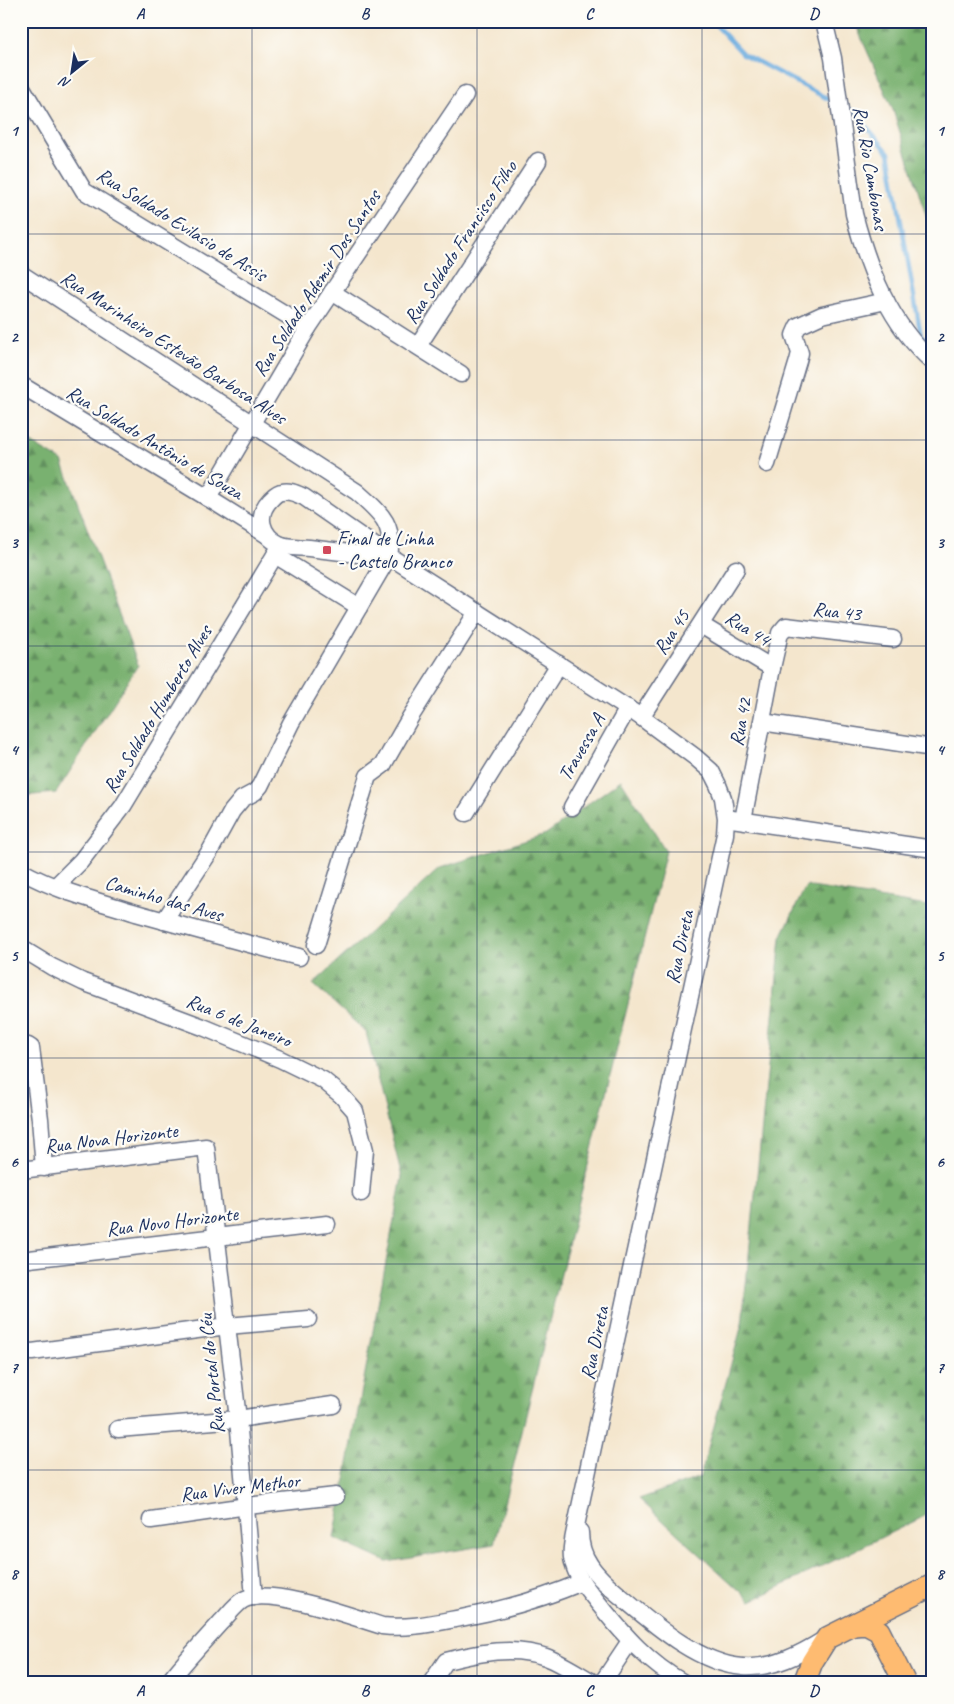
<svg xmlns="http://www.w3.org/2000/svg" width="954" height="1704" font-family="Caveat,sans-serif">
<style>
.forest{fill:url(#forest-firs);stroke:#4a7066}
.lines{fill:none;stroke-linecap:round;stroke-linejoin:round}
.stream{stroke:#6aabde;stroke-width:4.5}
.minor-casing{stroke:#676f85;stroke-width:19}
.major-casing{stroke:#676f85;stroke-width:24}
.minor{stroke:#fff;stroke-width:16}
.major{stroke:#febb71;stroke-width:21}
.grid{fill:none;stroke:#1b2f5e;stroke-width:1;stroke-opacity:0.55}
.poi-dot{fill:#d1495b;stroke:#fdfcf7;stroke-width:2}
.labels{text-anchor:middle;stroke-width:4.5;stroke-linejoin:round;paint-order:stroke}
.street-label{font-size:20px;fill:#1b2f5e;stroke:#fdfcf7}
.poi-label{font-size:20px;fill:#1b2f5e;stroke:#fdfcf7;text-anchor:start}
.neatline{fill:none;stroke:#1b2f5e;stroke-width:2}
.grid-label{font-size:16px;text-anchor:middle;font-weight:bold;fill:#1b2f5e}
</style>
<defs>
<pattern id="forest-firs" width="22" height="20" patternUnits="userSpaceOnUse" patternTransform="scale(1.25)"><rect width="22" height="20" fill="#79b16f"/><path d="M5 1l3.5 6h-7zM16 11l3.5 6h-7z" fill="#62905e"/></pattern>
</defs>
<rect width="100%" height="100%" fill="#fdfcf7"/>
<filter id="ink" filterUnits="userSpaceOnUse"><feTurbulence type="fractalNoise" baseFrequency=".02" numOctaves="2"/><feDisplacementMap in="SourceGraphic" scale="10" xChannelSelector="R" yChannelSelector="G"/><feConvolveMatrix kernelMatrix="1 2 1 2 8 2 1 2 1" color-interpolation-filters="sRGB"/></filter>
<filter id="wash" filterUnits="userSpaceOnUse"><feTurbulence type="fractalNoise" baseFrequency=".0096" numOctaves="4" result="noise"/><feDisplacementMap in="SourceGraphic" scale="20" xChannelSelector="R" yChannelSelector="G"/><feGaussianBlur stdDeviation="1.12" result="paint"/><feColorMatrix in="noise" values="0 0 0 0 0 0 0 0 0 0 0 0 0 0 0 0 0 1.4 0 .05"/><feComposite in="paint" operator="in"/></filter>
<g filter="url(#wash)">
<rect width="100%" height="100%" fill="#f4e6cd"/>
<g class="forest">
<polygon points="854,21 933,21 933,238 893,110"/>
<polygon points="21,437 62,461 138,665 56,793 21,796"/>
<polygon points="621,780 666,851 494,1544 387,1562 334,1538 402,1177 366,1032 313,984 440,868 546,834"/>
<polygon points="806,886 933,907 933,1506 921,1518 751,1601 639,1499 700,1477 742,1324 781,937"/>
</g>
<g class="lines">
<g class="stream">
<polyline points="712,21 743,54 834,102"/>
<polyline points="843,106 854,112 889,153 921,336 933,344"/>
</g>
</g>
</g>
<g filter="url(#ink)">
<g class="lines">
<g class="minor-casing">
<g id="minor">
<path d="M824,21L833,58L854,214C868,268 890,325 933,362"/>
<polyline points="21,86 84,191 308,328"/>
<path d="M21,274L357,492C380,513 395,523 389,556L291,723L260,786L255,792L242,799L232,811L210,851L164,921"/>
<polyline points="332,292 461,374"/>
<polyline points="418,346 538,161"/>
<polyline points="21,385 208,498 267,535"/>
<polyline points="767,464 798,361 800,353 794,335 798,326 822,315 886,301"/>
<polyline points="208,498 308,328 465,95"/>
<polyline points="275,555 359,607"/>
<path d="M389,556H374C352,553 331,551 309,548C300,547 287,548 279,544C261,535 256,515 270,500C273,497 277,492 282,492C290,490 297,494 304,497L389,556L641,717L695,757L711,771L718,785L723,798L726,818L725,834L574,1535C572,1545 570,1556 574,1565C578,1580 590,1592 599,1604C624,1635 649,1664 684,1683"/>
<polyline points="701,625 772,668"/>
<polyline points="641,717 736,569"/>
<polyline points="762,722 933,748"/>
<polyline points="572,807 628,708"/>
<polyline points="466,813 559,664"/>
<polyline points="732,819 933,849"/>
<polyline points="743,820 772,668 780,633 786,626 893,639"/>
<path d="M21,871C57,891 98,901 136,913C190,928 244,943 299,957"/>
<polyline points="56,886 81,861 123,806 281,545"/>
<polyline points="316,945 368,776 383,765 411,716 477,612"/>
<polyline points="21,948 52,967 83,982 203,1027 280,1059 323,1080 341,1095 355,1111 365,1150 361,1193"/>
<polyline points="21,1045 28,1046 31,1048 40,1119 44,1168"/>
<polyline points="21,1170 206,1147 238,1419 254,1597"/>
<polyline points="21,1260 327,1224"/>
<polyline points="21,1351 32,1352 227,1326 308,1319"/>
<polyline points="118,1429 238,1419 333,1405"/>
<polyline points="151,1520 247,1506 336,1496"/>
<path d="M580,1532C580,1545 583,1555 590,1565C598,1578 613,1590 625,1600C657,1627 700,1664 743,1667C773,1669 801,1654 825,1639"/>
<path d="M168,1683C185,1661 203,1642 221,1622C228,1615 235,1605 243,1600C269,1586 353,1617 382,1626C409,1629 434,1623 461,1618C503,1610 542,1599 582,1582"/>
<path d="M431,1683L446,1661C479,1653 513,1645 546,1657C562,1663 578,1674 594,1683"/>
<polyline points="602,1683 630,1641"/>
</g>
</g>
<g class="major-casing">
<g id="major">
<polyline points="854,1625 866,1624 879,1631 905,1683"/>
<polyline points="804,1683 812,1662 827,1638 933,1585"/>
</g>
</g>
<use href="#minor" class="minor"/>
<use href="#major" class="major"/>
</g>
</g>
<path class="grid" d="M252,21V1683M477,21V1683M702,21V1683M21,234H933M21,440H933M21,646H933M21,852H933M21,1058H933M21,1264H933M21,1470H933"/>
<rect class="poi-dot" x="322" y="545" width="10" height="10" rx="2.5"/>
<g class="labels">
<g class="street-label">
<text transform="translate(871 168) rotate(80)" y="7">Rua Rio Cambonas</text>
<text transform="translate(182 224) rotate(32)" y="7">Rua Soldado Evilasio de Assis</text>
<text transform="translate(460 242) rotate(-57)" y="7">Rua Soldado Francisco Filho</text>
<text transform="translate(316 283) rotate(-57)" y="7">Rua Soldado Ademir Dos Santos</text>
<text transform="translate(174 347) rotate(33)" y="7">Rua Marinheiro Estevão Barbosa Alves</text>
<text transform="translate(155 442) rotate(31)" y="7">Rua Soldado Antônio de Souza</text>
<text transform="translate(837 611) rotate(7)" y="7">Rua 43</text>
<text transform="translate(748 628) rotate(32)" y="7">Rua 44</text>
<text transform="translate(671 632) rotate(-57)" y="7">Rua 45</text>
<text transform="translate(157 709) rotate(-59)" y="7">Rua Soldado Humberto Alves</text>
<text transform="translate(740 722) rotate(-79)" y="7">Rua 42</text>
<text transform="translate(581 747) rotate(-60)" y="7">Travessa A</text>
<text transform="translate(164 898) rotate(16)" y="7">Caminho das Aves</text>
<text transform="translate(679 947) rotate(-78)" y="7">Rua Direta</text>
<text transform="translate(239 1020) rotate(22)" y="7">Rua 6 de Janeiro</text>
<text transform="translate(111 1138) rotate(-7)" y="7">Rua Nova Horizonte</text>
<text transform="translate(172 1221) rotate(-7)" y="7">Rua Novo Horizonte</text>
<text transform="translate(594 1343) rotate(-78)" y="7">Rua Direta</text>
<text transform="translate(211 1374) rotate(-96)" y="7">Rua Portal do Céu</text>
<text transform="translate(240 1487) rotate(-7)" y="7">Rua Viver Methor</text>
</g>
<g class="poi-label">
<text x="337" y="545">Final de Linha<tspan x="337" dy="23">- Castelo Branco</tspan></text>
</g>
</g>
<rect width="954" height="1704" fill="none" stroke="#fdfcf7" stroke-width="55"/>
<g transform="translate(72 72) rotate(210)" stroke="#fdfcf7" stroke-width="4" paint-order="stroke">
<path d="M0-4L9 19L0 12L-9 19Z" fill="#1b2f5e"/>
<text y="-8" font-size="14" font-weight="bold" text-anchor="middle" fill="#1b2f5e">N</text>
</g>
<rect x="28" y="28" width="898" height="1648" class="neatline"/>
<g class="grid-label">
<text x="140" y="19">A</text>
<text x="365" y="19">B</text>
<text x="589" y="19">C</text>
<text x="814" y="19">D</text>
<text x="14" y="136">1</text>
<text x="940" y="136">1</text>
<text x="14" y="342">2</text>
<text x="940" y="342">2</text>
<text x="14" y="548">3</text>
<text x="940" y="548">3</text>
<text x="14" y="755">4</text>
<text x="940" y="755">4</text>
<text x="14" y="961">5</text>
<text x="940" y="961">5</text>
<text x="14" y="1167">6</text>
<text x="940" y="1167">6</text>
<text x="14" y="1373">7</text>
<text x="940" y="1373">7</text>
<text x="14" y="1579">8</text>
<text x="940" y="1579">8</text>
<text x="140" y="1696">A</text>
<text x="365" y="1696">B</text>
<text x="589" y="1696">C</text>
<text x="814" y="1696">D</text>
</g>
</svg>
